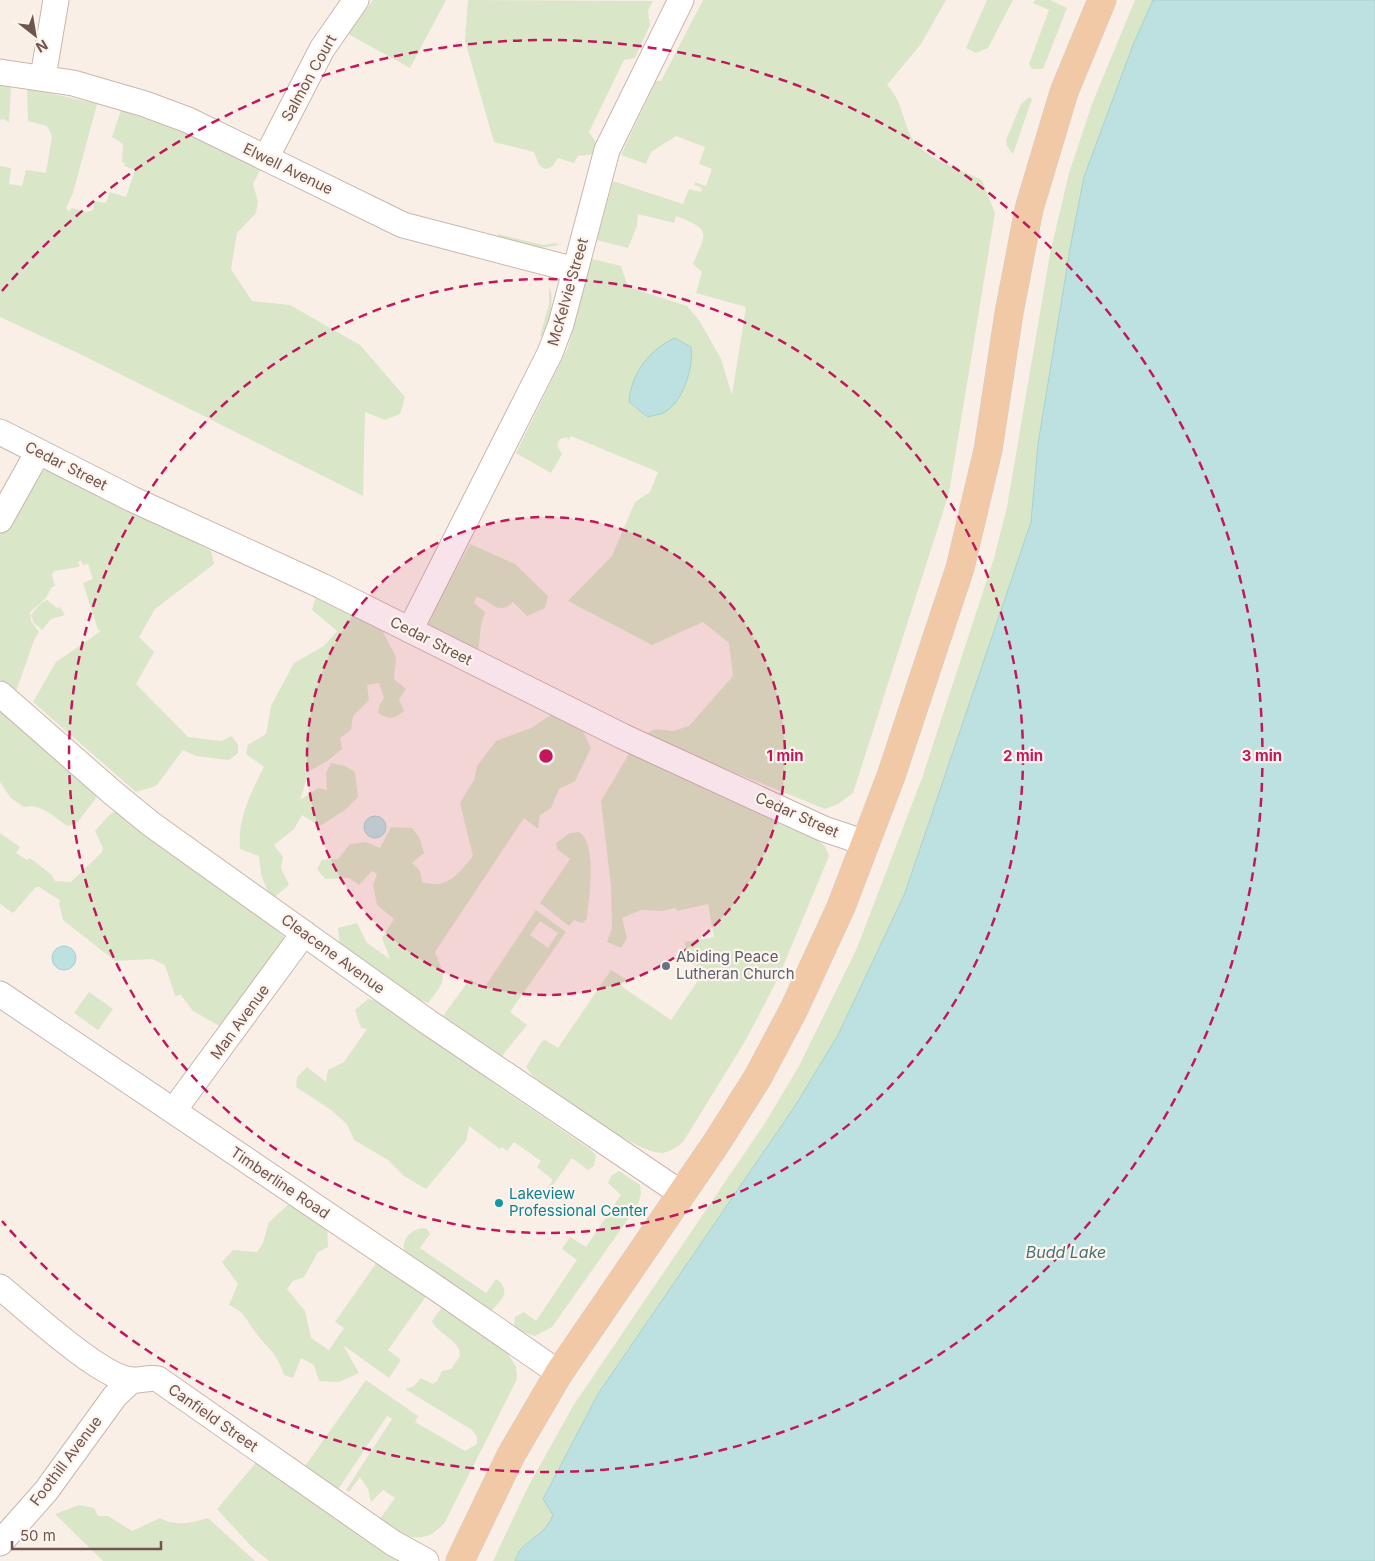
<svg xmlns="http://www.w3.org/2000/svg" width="1375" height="1561" font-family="Inter,sans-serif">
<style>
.green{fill:#d9e6c7;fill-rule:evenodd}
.water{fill:#bde1e0;stroke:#a5d2d1}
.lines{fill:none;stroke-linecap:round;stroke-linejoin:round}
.minor-casing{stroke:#cab6ae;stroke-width:27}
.major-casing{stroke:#d4ccca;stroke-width:29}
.minor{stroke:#fff;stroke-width:25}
.major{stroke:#f1c9a7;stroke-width:28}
.ring{fill:none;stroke:#c2185b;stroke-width:2.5;stroke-dasharray:9 6}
.worship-dot{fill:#6b7280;stroke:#fdf4ed;stroke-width:2}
.culture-dot{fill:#0f9aa8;stroke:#fdf4ed;stroke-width:2}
.labels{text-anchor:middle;stroke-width:4.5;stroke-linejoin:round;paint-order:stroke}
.street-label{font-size:15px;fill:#70554e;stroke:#fdf4ed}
.worship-label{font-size:15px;fill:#5b616d;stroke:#fdf4ed;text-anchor:start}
.culture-label{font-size:15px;fill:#0d838f;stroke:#fdf4ed;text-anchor:start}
.water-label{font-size:16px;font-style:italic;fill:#447474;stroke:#fdf4ed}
.centre{fill:#c2185b;stroke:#fdf4ed;stroke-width:2.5}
.ring-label{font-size:15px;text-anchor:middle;font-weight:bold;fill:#c2185b;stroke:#fdf4ed;stroke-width:4.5;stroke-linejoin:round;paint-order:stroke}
</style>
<rect width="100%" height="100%" fill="#faefe7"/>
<g class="green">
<polygon points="373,0 446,0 410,68 348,34"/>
<polygon points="468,0 653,1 648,11 650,25 635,58 624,60 589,132 597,144 594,154 578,156 574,163 558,158 552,167 545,169 539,165 534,152 494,142 465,41"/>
<path d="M703,0H946L921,44L887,85C901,101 901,111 908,130C919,158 957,168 982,180L995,213L949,493L853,793L838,804L825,809L643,736L655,729L673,731L689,726L733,676L729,643L703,622L652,645L568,601L612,556L635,502L650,492L658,472L571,436L568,440L567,437L560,439L557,445L562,454L551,473L516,453L568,347L592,259L621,266L628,287L687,306L699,320L721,359L732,395L746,307L696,293L702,272L693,264C707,231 711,230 676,216L674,223L638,214L637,226L628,248L597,240L613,181L683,204L689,189L701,192L702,188L694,185L695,182L706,186L712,169L699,164L705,147L676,136L651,152L646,164L621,155L656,81H661Z"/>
<polygon points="987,0 1013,0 988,48 976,53 966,48"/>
<polygon points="1035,0 1050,0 1067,8 1043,69 1032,69 1029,64 1049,10 1033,3"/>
<path d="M1135,0H1153L1133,45L1084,177L1071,243L1038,444L1031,522L905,893L838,1035L795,1106L598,1394L543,1498L553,1515C546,1533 535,1535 523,1547C519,1550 517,1557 515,1561H493L528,1487L573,1406L765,1123L799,1066L857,948L922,778L994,558L1007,507L1050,254L1069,173L1092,104Z"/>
<polygon points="0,85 11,86 9,122 3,119 0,120"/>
<polygon points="27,88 97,104 73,193 66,208 69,211 72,208 87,212 93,210 94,201 106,203 110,192 126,197 135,170 124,166 125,163 122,162 123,144 112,137 121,110 188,134 260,170 253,184 258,202 256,213 237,233 231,269 252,301 290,305 360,345 405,397 400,414 385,420 365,412 363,496 80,354 0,317 0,166 11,168 9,184 22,186 26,170 46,173 52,136 47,126 28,121"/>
<polygon points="1029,97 1032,99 1013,154 1007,146 1006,140 1021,104"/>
<polygon points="498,234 543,245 556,243 559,245 541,248 498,238"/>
<path d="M549,287C556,303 548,321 543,337L540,336L549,304Z"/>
<polygon points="50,469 211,551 214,564 155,609 139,637 154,652 136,684 188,737 221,741 232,736 238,745 238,753 229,760 196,756 183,750 156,786 136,792 33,702 56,662 101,631 98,630 83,583 93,579 88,564 83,565 81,560 78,562 80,566 78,567 54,571 52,575 55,586 51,588 46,598 30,612 31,621 39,632 34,640 17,689 14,692 0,680 0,533 37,473"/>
<path d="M470,544L515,564L548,596L545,608L527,616L513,602C496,617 493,600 476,597L474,603L485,612L481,625L478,654L425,626Z"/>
<path d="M316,596L363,616L382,630L396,657L394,679L406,689L399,699L404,711C394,719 390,720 378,713L380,704L384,698L379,683L367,685L369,700L353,716L351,730L340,738L342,749L326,762L309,771L300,800L318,788L327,790L326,773L331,763L345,766L355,772L358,797L345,810L320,826L302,815L294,829L274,845L283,857L281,868L289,885L271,900L261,874L259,856L240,849C237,820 251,792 264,767L246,754L248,745L266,734L271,706L294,663L324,646L337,631L312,610Z"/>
<polygon points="47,600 57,608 60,607 65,615 51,619 42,630 34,623 31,615 40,604"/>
<path d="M0,708L100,793L76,824L67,826C54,817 41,803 24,807L11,798L0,782Z"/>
<path d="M551,715L583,731L591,748L575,781L559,789L551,808L540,815L538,829L524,818L435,952C446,980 447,979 428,1003L420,1000L340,945L338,928L357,923L367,943L390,959L382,938L394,919L377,905L373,885L377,874L372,871L359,885L349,878L325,879L317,869L322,860L338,859L350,844L366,842L380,848L391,827L412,828L420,839L424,853L412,863L420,871L422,882C448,890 458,874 473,856L460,803L474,780L477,766L496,741L531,728Z"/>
<path d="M630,752L815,839L825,846L829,856L779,976L759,1015L744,1043L683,1142C677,1147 670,1152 662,1153C635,1153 558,1094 533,1076L526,1067L542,1041L545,1040L558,1048L611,970L626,979L621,986L671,1020L704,972L688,960L685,942L714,937L708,904L677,911L676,908L662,911L641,910L622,918L627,938L621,948L607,942L612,928L611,886L601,801Z"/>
<polygon points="119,810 257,912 284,937 280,952 225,1029 193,1011 181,995 175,996 165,965 152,959 115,961 63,920 59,903 61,901 39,887 36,887 13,913 0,904 0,833 20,847 16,853 27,860 30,858 52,875 55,881 71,882 102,852 103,848 95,831 110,814"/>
<path d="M579,832C598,843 589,900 587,919L582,923L574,920L569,926L540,903L570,859L557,849L556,843L570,833Z"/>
<path d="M536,910L566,932L510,1012L527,1025L502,1056L443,1016L470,979L484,988ZM540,921L558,933L548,948L530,935Z"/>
<polygon points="89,992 113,1009 98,1030 74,1013"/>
<polygon points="368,999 387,1003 499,1087 591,1150 596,1155 594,1166 588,1170 572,1158 545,1196 542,1195 553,1180 537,1167 541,1161 514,1142 507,1151 502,1147 500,1149 469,1126 466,1141 426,1189 404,1176 388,1160 354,1140 347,1124 331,1110 296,1087 297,1077 307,1067 326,1082 328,1070 344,1062 367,1029 361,1028 355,1010"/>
<polygon points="619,1171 640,1185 641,1193 638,1205 552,1327 535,1336 517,1330 514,1324 515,1317 524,1312 536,1321 577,1260 562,1249 570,1237 586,1247 621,1195 608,1183 611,1176"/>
<path d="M289,1204L327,1224L328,1247L318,1252L304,1277L293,1281L287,1289L305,1311L311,1338L329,1350L344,1328L335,1322L379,1259L429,1292L388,1350L401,1360L389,1378L343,1345L359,1373L339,1382L319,1381L314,1365L301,1358L293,1378L284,1375C276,1350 267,1349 253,1329C243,1315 246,1314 229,1305L238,1284L222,1262L233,1250L257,1252L263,1243L269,1222Z"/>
<path d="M422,1228L427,1229L430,1234L420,1248L486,1293L496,1279C512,1289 502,1300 492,1310L486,1309L405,1253C400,1241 410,1230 422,1228Z"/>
<path d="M442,1307L507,1352L516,1367L517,1379L445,1522C423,1549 403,1535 377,1523L395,1498L383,1490L371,1502L368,1489L360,1477L349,1492L346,1490L392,1419L387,1416L335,1494L303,1469L366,1380L418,1416L415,1422L465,1451L477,1444V1437L472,1430L405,1389L414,1386L421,1378L433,1384L437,1381L442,1371L451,1369L460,1356C461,1340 438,1335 432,1321Z"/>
<polygon points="259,1459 366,1534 399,1561 269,1561 252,1547 217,1509"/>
<path d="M79,1505L94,1508L98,1516H108L132,1531L160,1518C176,1527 191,1523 208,1518L255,1561H103L55,1514Z"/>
</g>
<g class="water">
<path d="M1153,0H1375V1561H515C517,1557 519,1550 523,1547C535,1535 546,1533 553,1515L543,1499L598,1394L795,1106L838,1035L905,893L1031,522L1038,444L1071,243L1084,177L1133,45Z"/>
<path d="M675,338L691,347C694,366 683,404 663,413C659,415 653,415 648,417L629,402C631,373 650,349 675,338Z"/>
<circle cx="375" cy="827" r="11"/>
<circle cx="64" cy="958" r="12"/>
</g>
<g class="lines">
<g class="minor-casing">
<g id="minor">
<polyline points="0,72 73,83 145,104 188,120 403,225 575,270"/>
<polyline points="43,77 56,0"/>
<polyline points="266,158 322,49 356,0"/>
<polyline points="0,432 132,499 322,586 622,736 824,829 866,843"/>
<polyline points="0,520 38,452"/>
<polyline points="410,630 550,353 561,324 607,150 681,0"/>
<polyline points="0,694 113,793 151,824 428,1022 682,1194"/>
<polyline points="0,994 442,1292 559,1373"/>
<polyline points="174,1110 304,933"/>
<path d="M0,1287C27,1309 100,1377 131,1380C140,1381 148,1377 158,1379L393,1543L426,1561"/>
<polyline points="0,1543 46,1491 115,1396 132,1380"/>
</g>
</g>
<g class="major-casing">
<polyline id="major" points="460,1561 511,1455 559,1373 717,1142 758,1077 794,1009 841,907 891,776 960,568 988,450 1009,313 1029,209 1064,92 1102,0"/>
</g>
<use href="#minor" class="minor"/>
<use href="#major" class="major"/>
</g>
<circle cx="546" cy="756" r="239" fill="#c2185b" fill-opacity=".12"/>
<g class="ring">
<circle cx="546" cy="756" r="239"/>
<circle cx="546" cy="756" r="477"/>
<path d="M2 291A716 716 0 1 1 2 1221"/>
</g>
<circle class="worship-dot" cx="666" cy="966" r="5"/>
<circle class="culture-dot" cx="499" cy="1203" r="5"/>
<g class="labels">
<g class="street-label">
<text transform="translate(309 78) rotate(-61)" y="5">Salmon Court</text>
<text transform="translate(288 169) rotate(26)" y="5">Elwell Avenue</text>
<text transform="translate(568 292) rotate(-74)" y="5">McKelvie Street</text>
<text transform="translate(66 466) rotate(27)" y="5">Cedar Street</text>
<text transform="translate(431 641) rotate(27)" y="5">Cedar Street</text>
<text transform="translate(797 815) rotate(24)" y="5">Cedar Street</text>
<text transform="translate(333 954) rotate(36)" y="5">Cleacene Avenue</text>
<text transform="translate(240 1022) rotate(-54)" y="5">Man Avenue</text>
<text transform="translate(280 1183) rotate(34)" y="5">Timberline Road</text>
<text transform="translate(213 1418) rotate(35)" y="5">Canfield Street</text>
<text transform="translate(66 1461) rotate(-53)" y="5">Foothill Avenue</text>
</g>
<g class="worship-label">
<text x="676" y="962">Abiding Peace<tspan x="676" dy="17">Lutheran Church</tspan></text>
</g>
<g class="culture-label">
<text x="509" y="1199">Lakeview<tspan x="509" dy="17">Professional Center</tspan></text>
</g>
<g class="water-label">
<text x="1066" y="1258">Budd Lake</text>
</g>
</g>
<circle cx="546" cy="756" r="8" class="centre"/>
<g class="ring-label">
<text x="785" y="761">1 min</text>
<text x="1023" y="761">2 min</text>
<text x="1262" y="761">3 min</text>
</g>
<g transform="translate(35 35) rotate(149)" stroke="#fdf4ed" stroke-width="4" paint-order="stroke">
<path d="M0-4L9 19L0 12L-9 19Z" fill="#70554e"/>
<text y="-8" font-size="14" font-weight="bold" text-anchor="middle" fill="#70554e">N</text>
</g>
<path d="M12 1541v8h149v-8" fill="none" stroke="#70554e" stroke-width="2.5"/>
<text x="20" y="1541" font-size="15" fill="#70554e" stroke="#fdf4ed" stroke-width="4" paint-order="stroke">50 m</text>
</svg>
